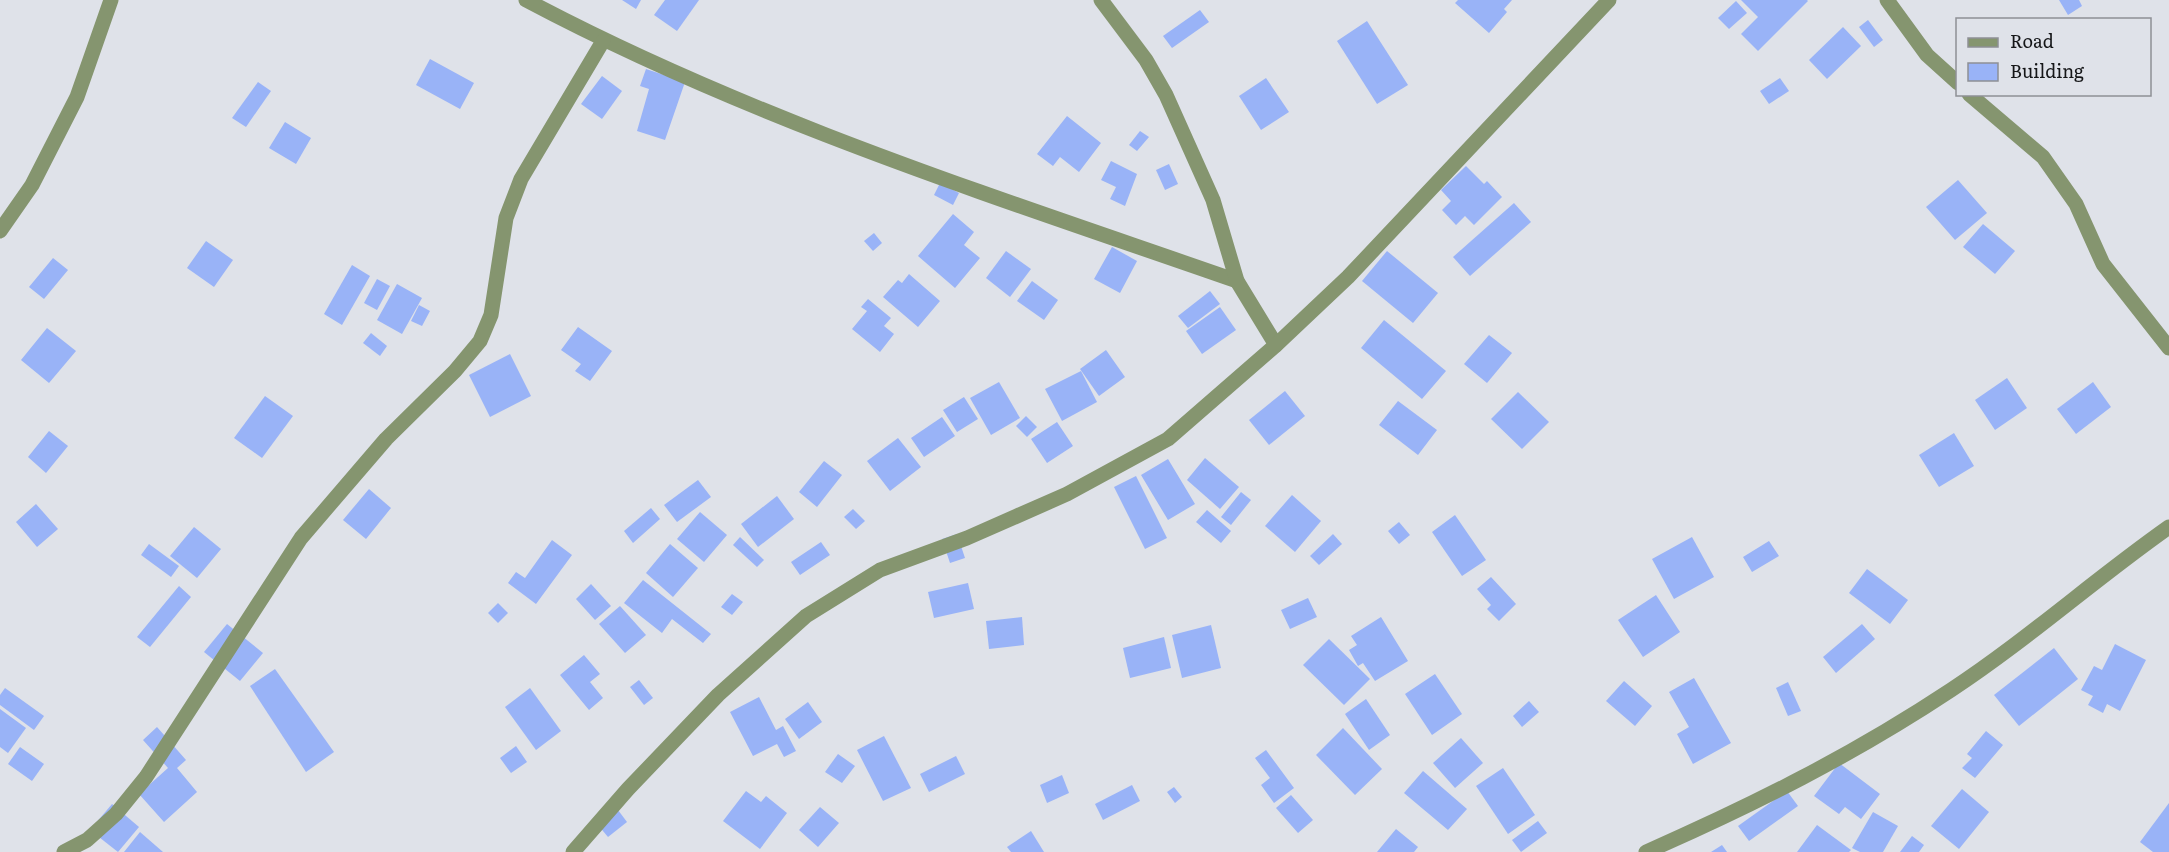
<svg xmlns="http://www.w3.org/2000/svg" width="2169" height="852" font-family="Literata,serif">
<style>
.building{fill:#99b3f7}
.lines{fill:none;stroke-linecap:round;stroke-linejoin:round}
.minor{stroke:#85956f;stroke-width:15}
</style>
<rect width="100%" height="100%" fill="#dfe2e9"/>
<g class="building">
<polygon points="622,0 641,0 636,9"/>
<polygon points="665,0 699,0 677,31 654,15"/>
<polygon points="1458,0 1512,0 1504,9 1507,12 1489,33 1455,3"/>
<polygon points="1741,0 1807,0 1808,1 1758,51 1741,34 1758,17"/>
<polygon points="2059,0 2079,0 2082,6 2068,15"/>
<polygon points="1736,1 1747,13 1729,29 1718,18"/>
<polygon points="1200,10 1209,22 1172,48 1163,36"/>
<polygon points="1868,20 1883,40 1874,47 1859,27"/>
<polygon points="1367,21 1408,85 1377,104 1337,41"/>
<polygon points="1843,27 1861,46 1827,79 1809,60"/>
<polygon points="430,59 474,83 460,109 416,85"/>
<polygon points="646,69 685,82 665,140 637,131 649,89 640,86"/>
<polygon points="602,76 622,91 602,119 581,104"/>
<polygon points="1266,78 1289,112 1261,130 1239,96"/>
<polygon points="1780,78 1789,91 1769,104 1760,91"/>
<polygon points="258,82 271,91 246,127 232,118"/>
<polygon points="1067,116 1101,143 1079,172 1060,157 1053,166 1037,154"/>
<polygon points="285,122 311,138 296,164 269,148"/>
<polygon points="1140,131 1149,137 1137,151 1129,145"/>
<polygon points="1111,161 1137,174 1125,206 1110,199 1116,187 1101,180"/>
<polygon points="1169,164 1178,184 1165,190 1156,170"/>
<polygon points="1466,166 1484,184 1487,181 1502,197 1474,225 1465,216 1456,225 1442,210 1451,201 1441,190"/>
<polygon points="1958,180 1987,213 1955,240 1926,207"/>
<polygon points="940,183 959,193 953,205 934,195"/>
<polygon points="1514,203 1531,222 1470,276 1453,257"/>
<polygon points="953,214 974,232 964,245 980,258 955,288 918,256"/>
<polygon points="1983,224 2015,251 1995,274 1963,247"/>
<polygon points="874,233 882,243 873,251 864,241"/>
<polygon points="206,241 233,260 214,287 187,268"/>
<polygon points="1112,247 1137,261 1120,293 1094,279"/>
<polygon points="1006,251 1031,269 1010,297 986,278"/>
<polygon points="1387,251 1438,293 1413,323 1362,281"/>
<polygon points="53,258 68,270 44,299 29,287"/>
<polygon points="352,265 370,276 342,325 324,314"/>
<polygon points="909,274 940,301 918,327 883,297 898,280 902,283"/>
<polygon points="377,279 390,286 377,310 364,303"/>
<polygon points="1032,281 1058,300 1044,320 1017,301"/>
<polygon points="397,284 422,298 402,334 377,320"/>
<polygon points="1210,291 1220,304 1188,328 1178,316"/>
<polygon points="868,299 891,318 884,326 894,334 880,352 852,329 867,311 861,307"/>
<polygon points="419,305 430,311 422,326 411,321"/>
<polygon points="1220,307 1236,330 1202,354 1186,331"/>
<polygon points="1384,320 1446,371 1422,399 1361,348"/>
<polygon points="578,327 612,351 590,381 575,371 581,364 561,350"/>
<polygon points="47,328 76,351 49,383 21,360"/>
<polygon points="371,333 387,346 380,356 363,343"/>
<polygon points="1489,335 1512,353 1487,383 1464,364"/>
<polygon points="1106,350 1125,377 1099,396 1080,369"/>
<polygon points="510,354 531,396 490,417 469,375"/>
<polygon points="1081,371 1097,402 1062,421 1045,389"/>
<polygon points="2007,378 2027,408 1995,430 1975,400"/>
<polygon points="999,382 1020,418 991,435 970,398"/>
<polygon points="2093,382 2111,407 2076,434 2057,409"/>
<polygon points="1285,391 1305,416 1269,445 1249,420"/>
<polygon points="1518,392 1549,422 1522,449 1491,419"/>
<polygon points="265,396 293,416 262,458 234,438"/>
<polygon points="964,397 978,419 957,432 943,410"/>
<polygon points="1398,401 1437,430 1418,455 1379,425"/>
<polygon points="1026,416 1037,427 1027,437 1016,426"/>
<polygon points="942,417 955,436 924,457 911,438"/>
<polygon points="1057,422 1073,446 1047,463 1031,439"/>
<polygon points="49,431 68,446 46,473 28,457"/>
<polygon points="1954,433 1974,466 1939,487 1919,455"/>
<polygon points="898,438 921,467 890,491 867,461"/>
<polygon points="1205,458 1239,487 1220,509 1187,480"/>
<polygon points="1168,459 1195,504 1168,520 1141,475"/>
<polygon points="824,461 842,475 817,507 799,492"/>
<polygon points="1136,476 1167,538 1145,549 1114,487"/>
<polygon points="698,480 711,497 677,522 664,505"/>
<polygon points="369,489 391,508 366,539 343,520"/>
<polygon points="1241,492 1251,500 1231,525 1221,517"/>
<polygon points="1292,495 1321,521 1295,552 1265,526"/>
<polygon points="777,496 794,519 758,547 741,524"/>
<polygon points="36,504 58,529 37,547 16,522"/>
<polygon points="651,508 660,519 633,543 624,531"/>
<polygon points="853,509 865,521 856,529 844,517"/>
<polygon points="1207,510 1231,531 1221,543 1196,522"/>
<polygon points="700,512 727,535 704,562 677,539"/>
<polygon points="1455,515 1486,560 1462,576 1432,532"/>
<polygon points="1399,522 1410,535 1399,544 1388,531"/>
<polygon points="194,527 221,549 197,578 170,556"/>
<polygon points="957,534 965,558 950,563 942,539"/>
<polygon points="1333,534 1342,544 1319,565 1310,556"/>
<polygon points="740,537 764,560 757,567 733,545"/>
<polygon points="1692,537 1714,577 1674,599 1652,559"/>
<polygon points="552,540 572,555 536,604 508,583 516,572 525,578"/>
<polygon points="1769,541 1779,556 1752,572 1743,557"/>
<polygon points="821,542 830,555 800,575 791,562"/>
<polygon points="149,544 179,566 171,577 141,555"/>
<polygon points="670,544 698,568 673,597 646,573"/>
<polygon points="1867,569 1908,600 1890,624 1849,593"/>
<polygon points="1491,577 1516,604 1499,621 1487,609 1491,605 1477,589"/>
<polygon points="643,580 711,634 703,643 672,619 662,633 624,603"/>
<polygon points="968,583 974,609 934,618 928,592"/>
<polygon points="591,584 611,606 595,620 576,599"/>
<polygon points="179,586 191,597 150,647 137,637"/>
<polygon points="732,594 743,602 732,615 721,607"/>
<polygon points="1656,595 1680,632 1643,657 1618,620"/>
<polygon points="1308,598 1317,617 1290,629 1281,610"/>
<polygon points="498,603 508,613 498,623 488,613"/>
<polygon points="620,606 646,635 625,653 599,624"/>
<polygon points="1022,617 1024,645 989,649 986,621"/>
<polygon points="1381,617 1408,661 1375,681 1363,663 1358,666 1349,650 1357,645 1351,636"/>
<polygon points="227,624 263,653 240,681 204,652"/>
<polygon points="1862,624 1875,639 1836,673 1823,657"/>
<polygon points="1211,625 1221,668 1182,678 1172,635"/>
<polygon points="1164,637 1171,668 1130,678 1123,648"/>
<polygon points="1329,639 1370,679 1344,705 1303,665"/>
<polygon points="2115,644 2146,660 2120,711 2107,704 2103,713 2088,705 2093,696 2081,690 2094,666 2102,670"/>
<polygon points="2054,648 2078,679 2019,726 1994,695"/>
<polygon points="584,655 600,674 590,682 603,698 589,710 560,675"/>
<polygon points="275,669 334,752 306,772 250,686"/>
<polygon points="1435,674 1462,714 1432,735 1405,694"/>
<polygon points="1694,678 1731,743 1693,764 1677,734 1689,727 1669,692"/>
<polygon points="639,680 653,698 644,705 630,687"/>
<polygon points="1624,681 1652,706 1635,726 1606,701"/>
<polygon points="1788,682 1801,711 1788,716 1776,688"/>
<polygon points="5,688 44,716 34,730 0,705 0,695"/>
<polygon points="530,688 561,731 536,750 505,707"/>
<polygon points="759,697 776,730 783,726 796,751 784,757 777,744 753,756 730,712"/>
<polygon points="1366,699 1390,735 1369,750 1345,714"/>
<polygon points="1529,701 1539,712 1522,727 1513,716"/>
<polygon points="808,702 822,722 799,739 785,719"/>
<polygon points="0,709 26,728 8,753 0,747"/>
<polygon points="157,727 186,760 177,768 197,792 164,822 139,794 168,768 143,740"/>
<polygon points="1343,728 1382,769 1355,795 1316,755"/>
<polygon points="1986,731 2003,745 1975,778 1962,768 1972,758 1967,754"/>
<polygon points="884,736 911,788 883,801 857,750"/>
<polygon points="1461,738 1483,763 1455,788 1433,763"/>
<polygon points="516,746 527,762 511,773 500,758"/>
<polygon points="20,747 44,764 32,781 8,764"/>
<polygon points="1266,750 1294,788 1274,803 1261,785 1270,778 1255,758"/>
<polygon points="838,754 855,766 842,783 825,772"/>
<polygon points="956,756 965,774 929,792 920,774"/>
<polygon points="1839,763 1880,794 1861,819 1845,807 1839,814 1814,796"/>
<polygon points="1503,768 1535,815 1508,834 1476,786"/>
<polygon points="1423,771 1467,809 1448,830 1404,793"/>
<polygon points="1062,775 1069,793 1047,803 1040,785"/>
<polygon points="1132,785 1140,801 1103,820 1095,804"/>
<polygon points="1174,787 1182,797 1175,803 1167,792"/>
<polygon points="1962,789 1989,812 1959,849 1931,826"/>
<polygon points="746,791 761,802 766,796 787,813 760,849 723,821"/>
<polygon points="1787,791 1798,806 1749,841 1738,826"/>
<polygon points="1291,795 1313,820 1298,833 1276,808"/>
<polygon points="2169,803 2169,852 2153,852 2140,842"/>
<polygon points="112,804 139,827 118,852 90,830"/>
<polygon points="820,807 839,823 818,847 799,830"/>
<polygon points="618,810 627,822 608,837 598,825"/>
<polygon points="1873,812 1898,826 1883,852 1860,852 1852,848"/>
<polygon points="1538,821 1547,833 1521,852 1512,840"/>
<polygon points="1817,825 1851,850 1849,852 1797,852"/>
<polygon points="1396,829 1418,847 1414,852 1377,852"/>
<polygon points="1031,831 1044,852 1011,852 1007,847"/>
<polygon points="140,832 163,852 124,852"/>
<polygon points="1912,836 1924,845 1919,852 1900,852"/>
<polygon points="1722,845 1727,852 1711,852"/>
</g>
<g class="lines">
<g class="minor">
<path d="M526,0C752,120 996,197 1237,281"/>
<polyline points="1101,0 1146,60 1166,95 1213,200 1237,281 1276,345"/>
<polyline points="1887,0 1927,55 1958,83"/>
<polyline points="1969,94 2043,157 2076,204 2103,264 2169,348"/>
<polyline points="0,231 32,185 77,97 111,0"/>
<polyline points="64,852 87,840 116,814 146,777 301,538 386,439 455,371 480,341 491,315 506,218 521,179 603,41"/>
<polyline points="573,852 628,789 718,695 806,616 880,570 967,538 1067,494 1168,439 1276,345 1348,277 1609,0"/>
<path d="M1646,852C1753,805 1853,755 1951,690C2027,640 2095,579 2169,527"/>
</g>
</g>
<rect x="1956" y="18" width="195" height="78" fill="#dfe2e9" stroke="#8e9095" stroke-width="1.5"/>
<rect x="1968" y="38" width="30" height="9" fill="#85956f" stroke="#8e9095" stroke-width="1.5"/>
<text x="2010" y="48" font-size="18" fill="#151618">Road</text>
<rect x="1968" y="63" width="30" height="18" fill="#99b3f7" stroke="#8e9095" stroke-width="1.5"/>
<text x="2010" y="78" font-size="18" fill="#151618">Building</text>
</svg>
